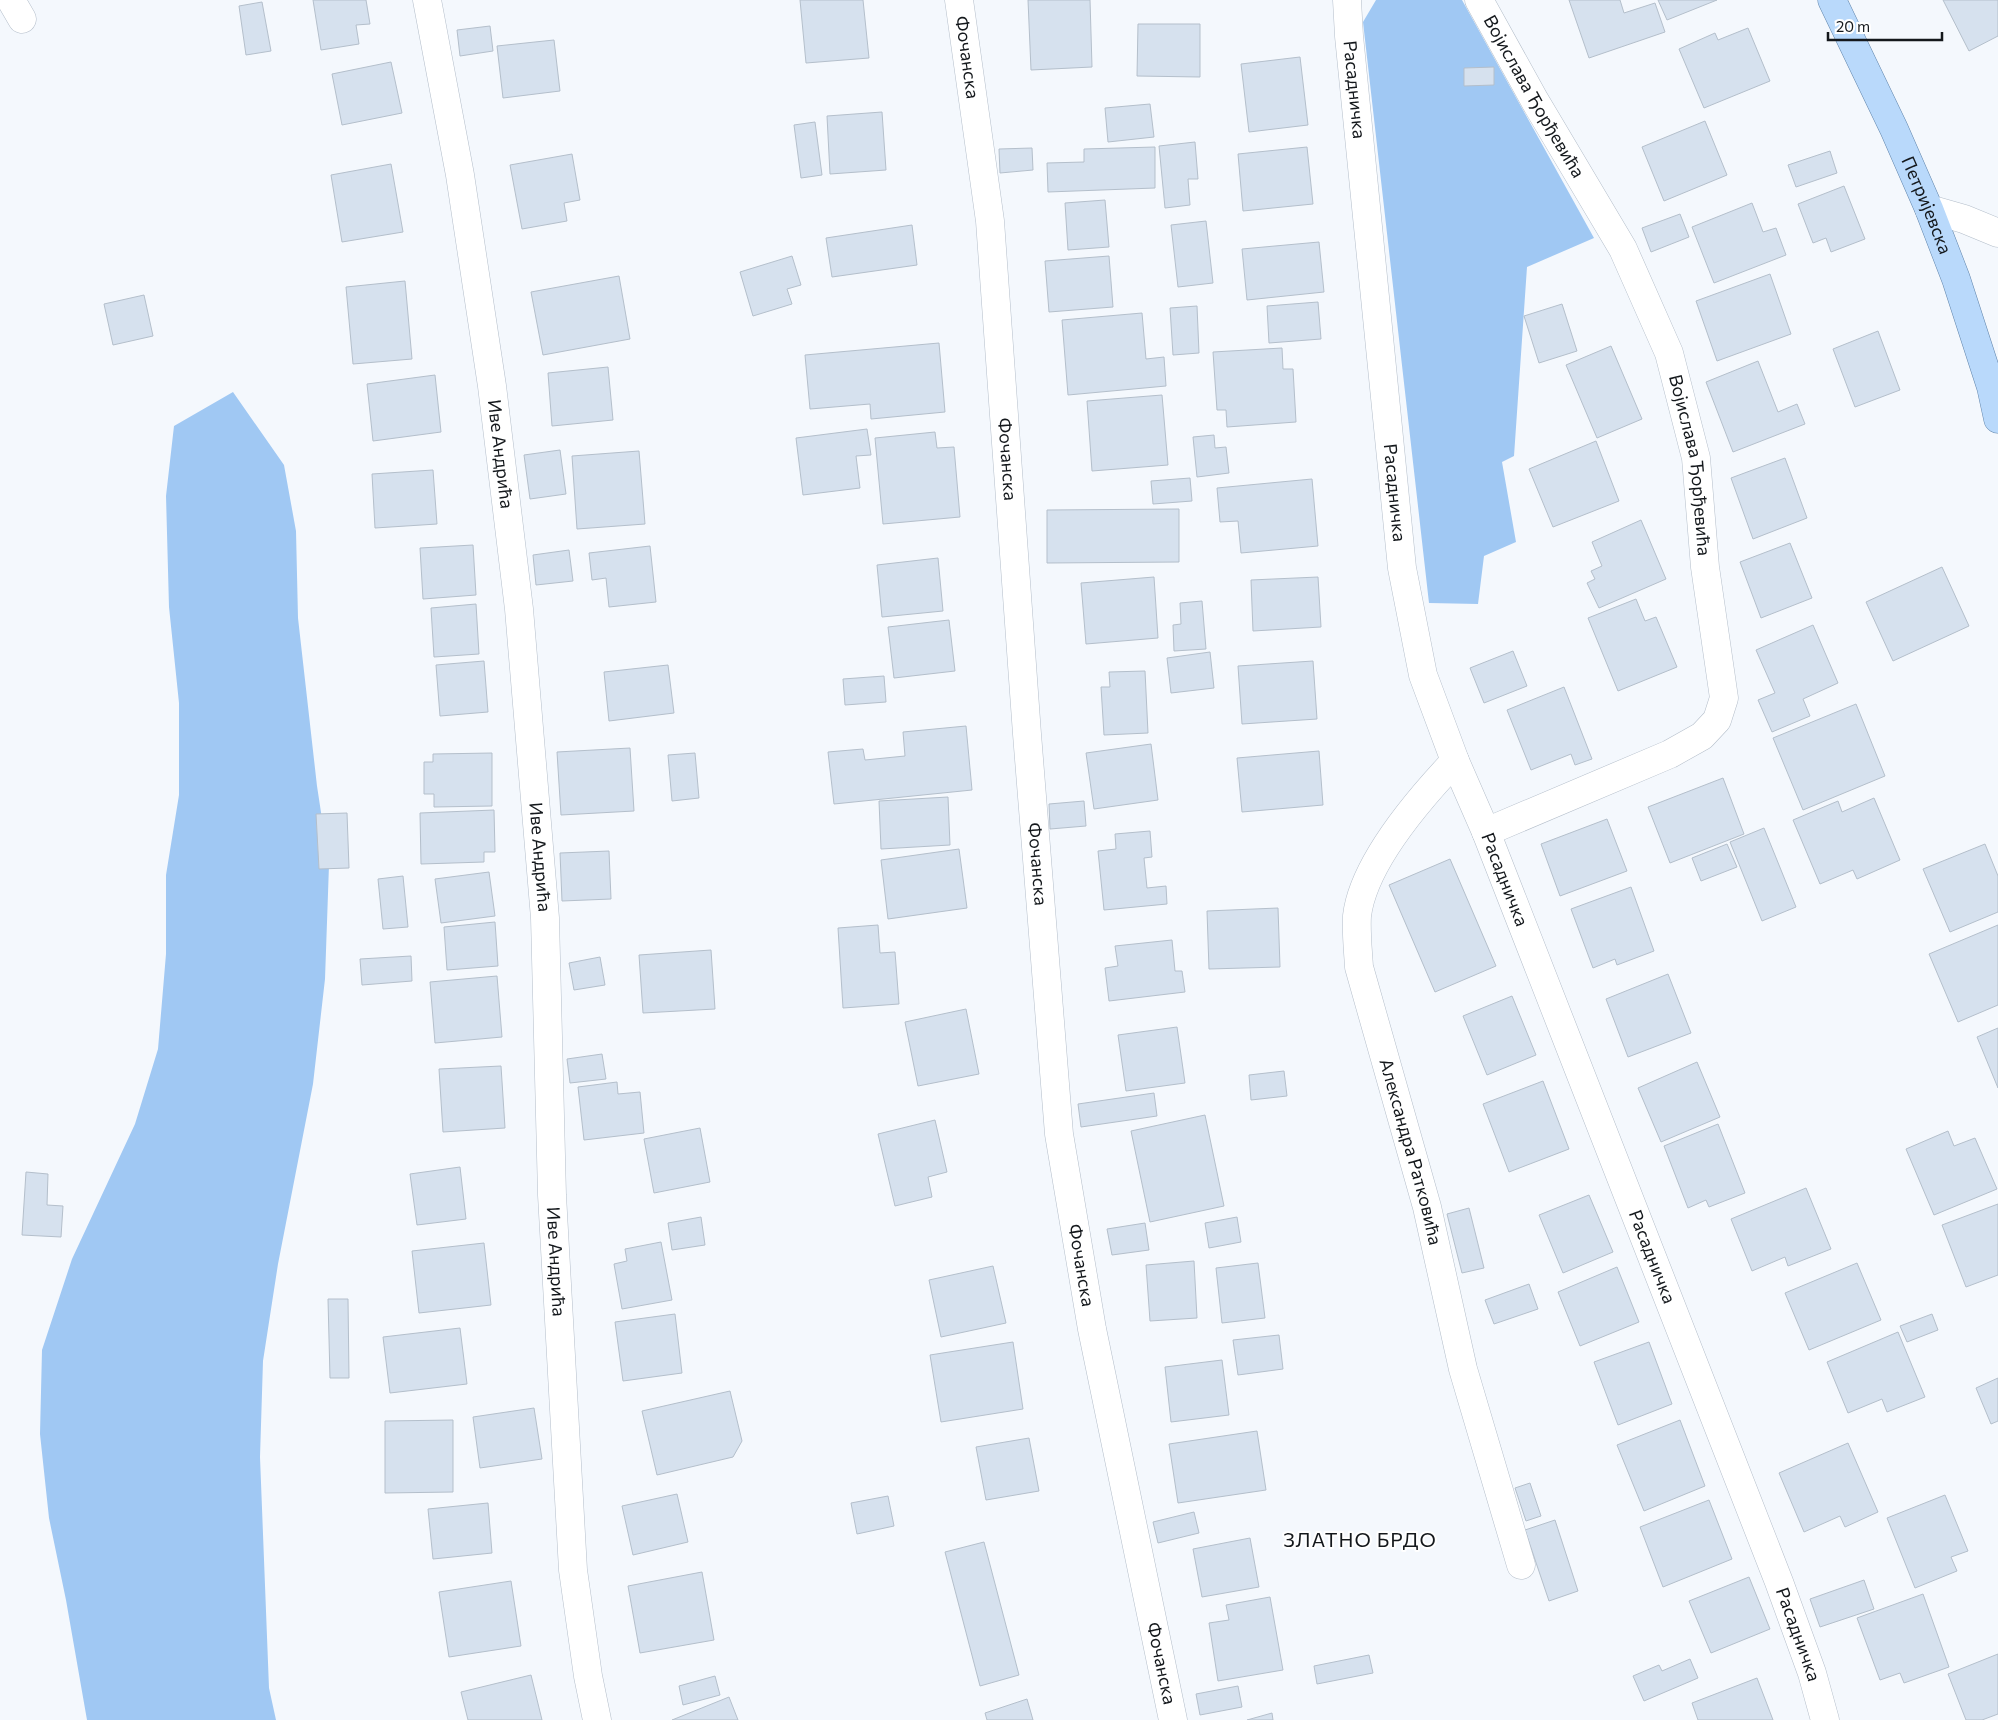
<svg xmlns="http://www.w3.org/2000/svg" width="1998" height="1720" font-family="Commissioner,sans-serif">
<style>
.green{fill:#a0c8f3}
.building{fill:#d6e1ee;stroke:#b4bfcb}
.lines{fill:none;stroke-linecap:round;stroke-linejoin:round}
.minor-casing{stroke:#b4beca;stroke-width:29}
.major-casing{stroke:#6185ab;stroke-width:29}
.minor{stroke:#fff;stroke-width:28}
.major{stroke:#b9d9fb;stroke-width:28}
.labels{text-anchor:middle;stroke-width:4;stroke-linejoin:round;paint-order:stroke}
.street-label{font-size:18px;fill:#14181c;stroke:#fff}
.quarter-label{font-size:20px;letter-spacing:1px;fill:#14181c;stroke:#fff}
</style>
<rect width="100%" height="100%" fill="#f4f8fd"/>
<g class="green">
<polygon points="1376,0 1462,0 1594,238 1527,267 1514,456 1502,462 1516,542 1484,556 1478,604 1429,603 1363,22"/>
<polygon points="233,392 284,465 296,531 298,618 317,786 329,865 325,979 313,1084 278,1264 263,1361 260,1457 269,1688 276,1720 87,1720 66,1600 49,1518 40,1434 42,1350 72,1259 135,1124 158,1049 166,954 166,875 179,795 179,703 169,607 166,496 174,426"/>
</g>
<g class="building">
<polygon points="313,0 366,0 370,24 356,25 359,44 321,50"/>
<polygon points="800,0 863,0 869,58 806,63"/>
<polygon points="1028,0 1090,0 1092,67 1031,70"/>
<polygon points="1569,0 1620,0 1624,13 1655,3 1665,32 1589,58"/>
<polygon points="1658,0 1717,0 1667,20"/>
<polygon points="1943,0 1998,0 1998,36 1969,51"/>
<polygon points="262,2 271,51 246,55 239,6"/>
<polygon points="1138,24 1200,24 1200,77 1137,76"/>
<polygon points="490,26 493,51 460,56 457,30"/>
<polygon points="1748,28 1770,81 1704,108 1679,49 1715,33 1718,40"/>
<polygon points="554,40 560,91 503,98 497,46"/>
<polygon points="1300,57 1308,125 1249,132 1241,64"/>
<polygon points="391,62 402,113 342,125 332,74"/>
<polygon points="1494,67 1494,85 1464,86 1464,68"/>
<polygon points="1150,104 1154,137 1108,142 1105,108"/>
<polygon points="882,112 886,170 830,174 827,116"/>
<polygon points="1705,121 1727,175 1664,201 1642,147"/>
<polygon points="815,122 822,175 801,178 794,125"/>
<polygon points="1195,142 1198,179 1188,179 1190,205 1165,208 1159,146"/>
<polygon points="1155,147 1155,188 1048,192 1047,163 1084,162 1084,149"/>
<polygon points="1307,147 1313,204 1243,211 1238,154"/>
<polygon points="1032,148 1033,170 1000,173 999,149"/>
<polygon points="1830,151 1837,173 1796,187 1788,165"/>
<polygon points="572,154 580,200 564,203 567,221 522,229 510,165"/>
<polygon points="391,164 403,232 342,242 331,175"/>
<polygon points="1844,186 1865,239 1831,252 1826,238 1813,243 1798,204"/>
<polygon points="1105,200 1109,247 1068,250 1065,203"/>
<polygon points="1752,203 1763,232 1776,228 1786,255 1714,283 1692,227"/>
<polygon points="1680,214 1689,237 1651,252 1642,228"/>
<polygon points="1206,221 1213,283 1178,287 1171,225"/>
<polygon points="912,225 917,265 832,277 826,238"/>
<polygon points="1319,242 1324,292 1247,300 1242,249"/>
<polygon points="792,256 801,285 787,289 792,304 753,316 740,272"/>
<polygon points="1109,256 1113,307 1049,312 1045,261"/>
<polygon points="1770,274 1791,334 1717,361 1696,301"/>
<polygon points="619,276 630,339 543,355 531,292"/>
<polygon points="405,281 412,359 353,364 346,287"/>
<polygon points="144,295 153,336 113,345 104,304"/>
<polygon points="1318,302 1321,339 1269,343 1267,306"/>
<polygon points="1562,304 1577,351 1539,363 1524,316"/>
<polygon points="1197,306 1199,353 1173,355 1170,308"/>
<polygon points="1142,313 1146,359 1164,357 1166,386 1068,395 1062,320"/>
<polygon points="1878,331 1900,390 1855,407 1833,349"/>
<polygon points="939,343 945,412 871,419 870,404 810,409 805,355"/>
<polygon points="1611,346 1642,419 1597,438 1566,365"/>
<polygon points="1282,348 1283,369 1293,369 1296,422 1227,427 1226,410 1217,410 1213,352"/>
<polygon points="1758,361 1778,412 1797,404 1805,424 1733,452 1706,382"/>
<polygon points="608,367 613,420 552,426 548,373"/>
<polygon points="435,375 441,432 373,441 367,384"/>
<polygon points="1162,395 1168,465 1092,471 1087,401"/>
<polygon points="867,429 871,455 856,456 860,488 803,495 796,438"/>
<polygon points="935,432 937,448 954,447 960,517 883,524 875,438"/>
<polygon points="1214,435 1215,448 1226,447 1229,473 1197,477 1193,437"/>
<polygon points="1596,441 1619,501 1553,527 1529,469"/>
<polygon points="560,450 566,494 530,499 524,455"/>
<polygon points="639,451 645,524 577,529 572,456"/>
<polygon points="1785,458 1807,518 1753,539 1731,478"/>
<polygon points="433,470 437,524 375,528 372,474"/>
<polygon points="1190,478 1192,501 1153,504 1151,481"/>
<polygon points="1312,479 1318,546 1241,553 1238,521 1220,522 1217,488"/>
<polygon points="1179,509 1179,562 1047,563 1047,510"/>
<polygon points="1641,520 1666,579 1599,608 1587,583 1595,579 1591,571 1602,566 1592,542"/>
<polygon points="1790,543 1812,598 1761,618 1740,562"/>
<polygon points="473,545 476,595 423,599 420,548"/>
<polygon points="650,546 656,602 609,607 606,578 592,580 589,553"/>
<polygon points="569,550 573,581 536,585 533,555"/>
<polygon points="938,558 943,611 882,617 877,565"/>
<polygon points="1942,567 1969,626 1893,661 1866,602"/>
<polygon points="1154,577 1158,638 1086,644 1081,583"/>
<polygon points="1318,577 1321,627 1253,631 1251,580"/>
<polygon points="1636,599 1645,621 1656,617 1677,667 1618,691 1588,618"/>
<polygon points="1202,601 1206,649 1174,651 1173,625 1181,624 1180,603"/>
<polygon points="476,604 479,654 434,657 431,608"/>
<polygon points="949,620 955,671 894,678 888,627"/>
<polygon points="1813,625 1838,683 1803,699 1810,716 1772,732 1758,700 1775,693 1756,650"/>
<polygon points="1513,651 1527,686 1484,703 1470,668"/>
<polygon points="1210,652 1214,688 1171,693 1167,658"/>
<polygon points="484,661 488,712 440,716 436,665"/>
<polygon points="1313,661 1317,719 1242,724 1238,666"/>
<polygon points="668,665 674,713 609,721 604,672"/>
<polygon points="1145,671 1148,733 1104,735 1101,687 1110,687 1109,672"/>
<polygon points="884,676 886,702 845,705 843,679"/>
<polygon points="1564,687 1592,759 1575,765 1571,754 1531,770 1507,710"/>
<polygon points="1856,704 1885,776 1803,810 1773,738"/>
<polygon points="966,726 972,790 834,804 828,752 863,749 865,760 905,756 903,732"/>
<polygon points="1151,744 1158,800 1094,809 1086,753"/>
<polygon points="630,748 634,811 561,815 557,752"/>
<polygon points="1319,751 1323,805 1242,812 1237,758"/>
<polygon points="492,753 492,806 434,807 434,794 424,794 424,762 433,762 433,754"/>
<polygon points="695,753 699,798 672,801 668,755"/>
<polygon points="1723,778 1744,834 1670,863 1648,807"/>
<polygon points="948,797 950,845 881,849 879,801"/>
<polygon points="1874,798 1900,860 1857,879 1853,870 1820,884 1793,820 1838,801 1842,812"/>
<polygon points="1084,801 1086,826 1050,829 1049,804"/>
<polygon points="494,810 495,852 484,852 484,862 421,864 420,813"/>
<polygon points="347,813 349,868 319,869 316,814"/>
<polygon points="1607,819 1627,871 1560,896 1541,844"/>
<polygon points="1764,828 1796,907 1762,921 1730,842"/>
<polygon points="1150,831 1152,857 1144,858 1147,888 1166,886 1167,904 1104,910 1098,851 1116,849 1115,834"/>
<polygon points="1727,844 1737,867 1701,881 1692,858"/>
<polygon points="1985,844 1998,876 1998,912 1950,932 1923,869"/>
<polygon points="959,849 967,908 888,919 881,860"/>
<polygon points="609,851 611,899 562,901 560,853"/>
<polygon points="1450,859 1496,966 1435,992 1389,885"/>
<polygon points="489,872 495,916 441,923 435,879"/>
<polygon points="403,876 408,927 383,929 378,879"/>
<polygon points="1631,887 1654,951 1617,965 1615,959 1593,968 1571,909"/>
<polygon points="1278,908 1280,967 1209,969 1207,911"/>
<polygon points="495,922 498,966 447,970 444,927"/>
<polygon points="878,925 880,953 895,952 899,1004 843,1008 838,928"/>
<polygon points="1998,925 1998,1005 1958,1022 1929,954"/>
<polygon points="1172,940 1175,971 1182,971 1185,992 1109,1001 1105,968 1118,966 1115,946"/>
<polygon points="711,950 715,1009 643,1013 639,955"/>
<polygon points="411,956 412,981 362,985 360,959"/>
<polygon points="600,957 605,985 574,990 569,963"/>
<polygon points="1668,974 1691,1033 1628,1057 1606,999"/>
<polygon points="497,976 502,1037 435,1043 430,982"/>
<polygon points="1512,996 1536,1055 1487,1075 1463,1016"/>
<polygon points="966,1009 979,1074 918,1086 905,1022"/>
<polygon points="1177,1027 1185,1083 1126,1091 1118,1035"/>
<polygon points="1998,1028 1998,1088 1977,1037"/>
<polygon points="602,1054 606,1079 570,1083 567,1059"/>
<polygon points="1697,1062 1720,1117 1661,1142 1638,1088"/>
<polygon points="501,1066 505,1128 443,1132 439,1069"/>
<polygon points="1284,1071 1287,1096 1251,1100 1249,1075"/>
<polygon points="1543,1081 1569,1149 1509,1172 1483,1104"/>
<polygon points="617,1082 618,1094 640,1092 644,1133 584,1140 578,1087"/>
<polygon points="1154,1093 1157,1116 1081,1127 1078,1104"/>
<polygon points="1205,1115 1224,1206 1150,1222 1131,1131"/>
<polygon points="935,1120 947,1172 928,1177 932,1197 895,1206 878,1134"/>
<polygon points="1718,1124 1745,1193 1709,1207 1706,1200 1688,1208 1664,1146"/>
<polygon points="700,1128 710,1182 654,1193 644,1139"/>
<polygon points="1948,1131 1954,1146 1975,1138 1997,1189 1934,1215 1906,1149"/>
<polygon points="460,1167 466,1219 417,1225 410,1174"/>
<polygon points="26,1172 48,1174 47,1205 63,1206 61,1237 22,1235"/>
<polygon points="1806,1188 1831,1249 1788,1266 1785,1257 1752,1271 1731,1219"/>
<polygon points="1589,1195 1613,1252 1563,1273 1539,1215"/>
<polygon points="1998,1204 1998,1275 1966,1287 1942,1225"/>
<polygon points="1469,1208 1484,1268 1462,1273 1447,1214"/>
<polygon points="701,1217 705,1245 672,1250 668,1223"/>
<polygon points="1237,1217 1241,1242 1209,1248 1205,1223"/>
<polygon points="1145,1223 1149,1250 1112,1255 1107,1229"/>
<polygon points="661,1242 672,1300 622,1309 614,1264 627,1261 625,1249"/>
<polygon points="484,1243 491,1305 419,1313 412,1251"/>
<polygon points="1194,1261 1197,1318 1150,1321 1146,1265"/>
<polygon points="1258,1263 1265,1318 1222,1323 1216,1268"/>
<polygon points="1857,1263 1881,1320 1809,1350 1785,1293"/>
<polygon points="993,1266 1006,1323 941,1337 929,1280"/>
<polygon points="1617,1267 1639,1322 1580,1346 1558,1292"/>
<polygon points="1529,1284 1538,1309 1494,1324 1485,1300"/>
<polygon points="328,1299 348,1299 349,1378 330,1378"/>
<polygon points="675,1314 682,1373 623,1381 615,1322"/>
<polygon points="1932,1314 1938,1330 1907,1342 1900,1326"/>
<polygon points="460,1328 467,1384 390,1393 383,1337"/>
<polygon points="1898,1332 1925,1397 1887,1412 1882,1399 1848,1413 1827,1362"/>
<polygon points="1279,1335 1283,1369 1238,1375 1233,1340"/>
<polygon points="1013,1342 1023,1409 941,1422 930,1355"/>
<polygon points="1649,1342 1672,1404 1618,1425 1594,1362"/>
<polygon points="1222,1360 1229,1415 1171,1422 1165,1367"/>
<polygon points="1998,1378 1998,1421 1991,1424 1976,1388"/>
<polygon points="730,1391 742,1441 733,1457 657,1475 642,1411"/>
<polygon points="534,1408 542,1459 480,1468 473,1417"/>
<polygon points="453,1420 453,1492 385,1493 385,1421"/>
<polygon points="1680,1420 1705,1486 1644,1511 1617,1445"/>
<polygon points="1257,1431 1266,1490 1178,1503 1169,1444"/>
<polygon points="1029,1438 1039,1491 986,1500 976,1447"/>
<polygon points="1848,1443 1878,1512 1845,1527 1840,1516 1804,1532 1779,1473"/>
<polygon points="1530,1483 1541,1516 1526,1521 1515,1488"/>
<polygon points="677,1494 688,1542 633,1555 622,1506"/>
<polygon points="1945,1495 1968,1551 1951,1557 1957,1571 1915,1588 1887,1518"/>
<polygon points="888,1496 894,1526 857,1534 851,1503"/>
<polygon points="1709,1500 1732,1559 1663,1587 1640,1527"/>
<polygon points="488,1503 492,1553 433,1559 428,1509"/>
<polygon points="1194,1512 1199,1533 1158,1543 1153,1522"/>
<polygon points="1555,1520 1578,1591 1549,1601 1525,1530"/>
<polygon points="1250,1538 1259,1587 1202,1597 1193,1549"/>
<polygon points="984,1542 1019,1675 980,1686 945,1552"/>
<polygon points="702,1572 714,1640 640,1653 628,1586"/>
<polygon points="1749,1577 1770,1629 1711,1653 1689,1601"/>
<polygon points="1864,1580 1874,1609 1820,1627 1810,1599"/>
<polygon points="511,1581 521,1646 449,1657 439,1592"/>
<polygon points="1923,1594 1949,1667 1904,1683 1900,1673 1880,1680 1857,1618"/>
<polygon points="1270,1597 1283,1670 1218,1681 1209,1623 1229,1620 1226,1605"/>
<polygon points="1998,1654 1998,1714 1982,1720 1966,1720 1948,1674"/>
<polygon points="1369,1655 1373,1673 1317,1684 1314,1666"/>
<polygon points="1690,1659 1698,1678 1644,1701 1633,1676 1659,1665 1662,1671"/>
<polygon points="531,1675 542,1720 468,1720 461,1692"/>
<polygon points="715,1676 720,1695 683,1705 679,1686"/>
<polygon points="1757,1678 1773,1720 1698,1720 1692,1703"/>
<polygon points="1238,1686 1242,1707 1200,1715 1196,1694"/>
<polygon points="729,1697 738,1720 672,1720"/>
<polygon points="1027,1699 1033,1720 987,1720 985,1713"/>
<polygon points="1272,1713 1273,1720 1247,1720"/>
</g>
<g class="lines">
<g class="minor-casing">
<g id="minor">
<polyline points="11,0 22,19"/>
<path id="s1" d="M427,0L460,175L492,386L519,609L545,918L552,1195L573,1570L588,1676L597,1720"/>
<path id="s2" d="M959,0L990,221L1027,734L1059,1134L1092,1329L1173,1720"/>
<path id="s3" d="M1347,0L1349,36L1402,568L1423,675L1455,761L1486,832L1779,1582L1812,1673L1825,1720"/>
<path id="s4" d="M1479,0L1535,101L1623,249L1669,353L1696,458L1705,567L1724,698L1717,720L1702,736L1670,754L1486,832"/>
<polyline points="1929,209 1964,219 1998,233"/>
<path id="s5" d="M1455,761C1419,799 1363,864 1357,916C1356,933 1358,950 1359,967L1427,1207L1463,1369L1521,1565"/>
</g>
</g>
<g class="major-casing">
<g id="major">
<path id="s6" d="M1832,0L1894,129L1929,209L1956,279L1991,387L1998,419"/>
</g>
</g>
<use href="#minor" class="minor"/>
<use href="#major" class="major"/>
</g>
<g class="labels">
<g class="street-label">
<text dy="6" stroke="none"><textPath href="#s2" startOffset="58">Фочанска</textPath></text>
<text dy="6" stroke="none"><textPath href="#s3" startOffset="90">Расадничка</textPath></text>
<text dy="6" stroke="none"><textPath href="#s4" startOffset="111">Војислава Ђорђевића</textPath></text>
<text dy="6" stroke="none"><textPath href="#s6" startOffset="226">Петријевска</textPath></text>
<text dy="6" stroke="none"><textPath href="#s1" startOffset="460">Иве Андрића</textPath></text>
<text dy="6" stroke="none"><textPath href="#s2" startOffset="462">Фочанска</textPath></text>
<text dy="6" stroke="none"><textPath href="#s4" startOffset="516">Војислава Ђорђевића</textPath></text>
<text dy="6" stroke="none"><textPath href="#s3" startOffset="495">Расадничка</textPath></text>
<text dy="6" stroke="none"><textPath href="#s1" startOffset="865">Иве Андрића</textPath></text>
<text dy="6" stroke="none"><textPath href="#s2" startOffset="868">Фочанска</textPath></text>
<text dy="6" stroke="none"><textPath href="#s3" startOffset="900">Расадничка</textPath></text>
<text dy="6" stroke="none"><textPath href="#s5" startOffset="429">Александра Ратковића</textPath></text>
<text dy="6" stroke="none"><textPath href="#s3" startOffset="1305">Расадничка</textPath></text>
<text dy="6" stroke="none"><textPath href="#s1" startOffset="1270">Иве Андрића</textPath></text>
<text dy="6" stroke="none"><textPath href="#s2" startOffset="1272">Фочанска</textPath></text>
<text dy="6" stroke="none"><textPath href="#s3" startOffset="1710">Расадничка</textPath></text>
<text dy="6" stroke="none"><textPath href="#s2" startOffset="1678">Фочанска</textPath></text>
</g>
<g class="quarter-label">
<text x="1360" y="1547">ЗЛАТНО БРДО</text>
</g>
</g>
<path d="M1828 32v8h114v-8" fill="none" stroke="#14181c" stroke-width="2.5"/>
<text x="1836" y="32" font-size="15" fill="#14181c" stroke="#ffffff" stroke-width="4" paint-order="stroke">20 m</text>
</svg>
